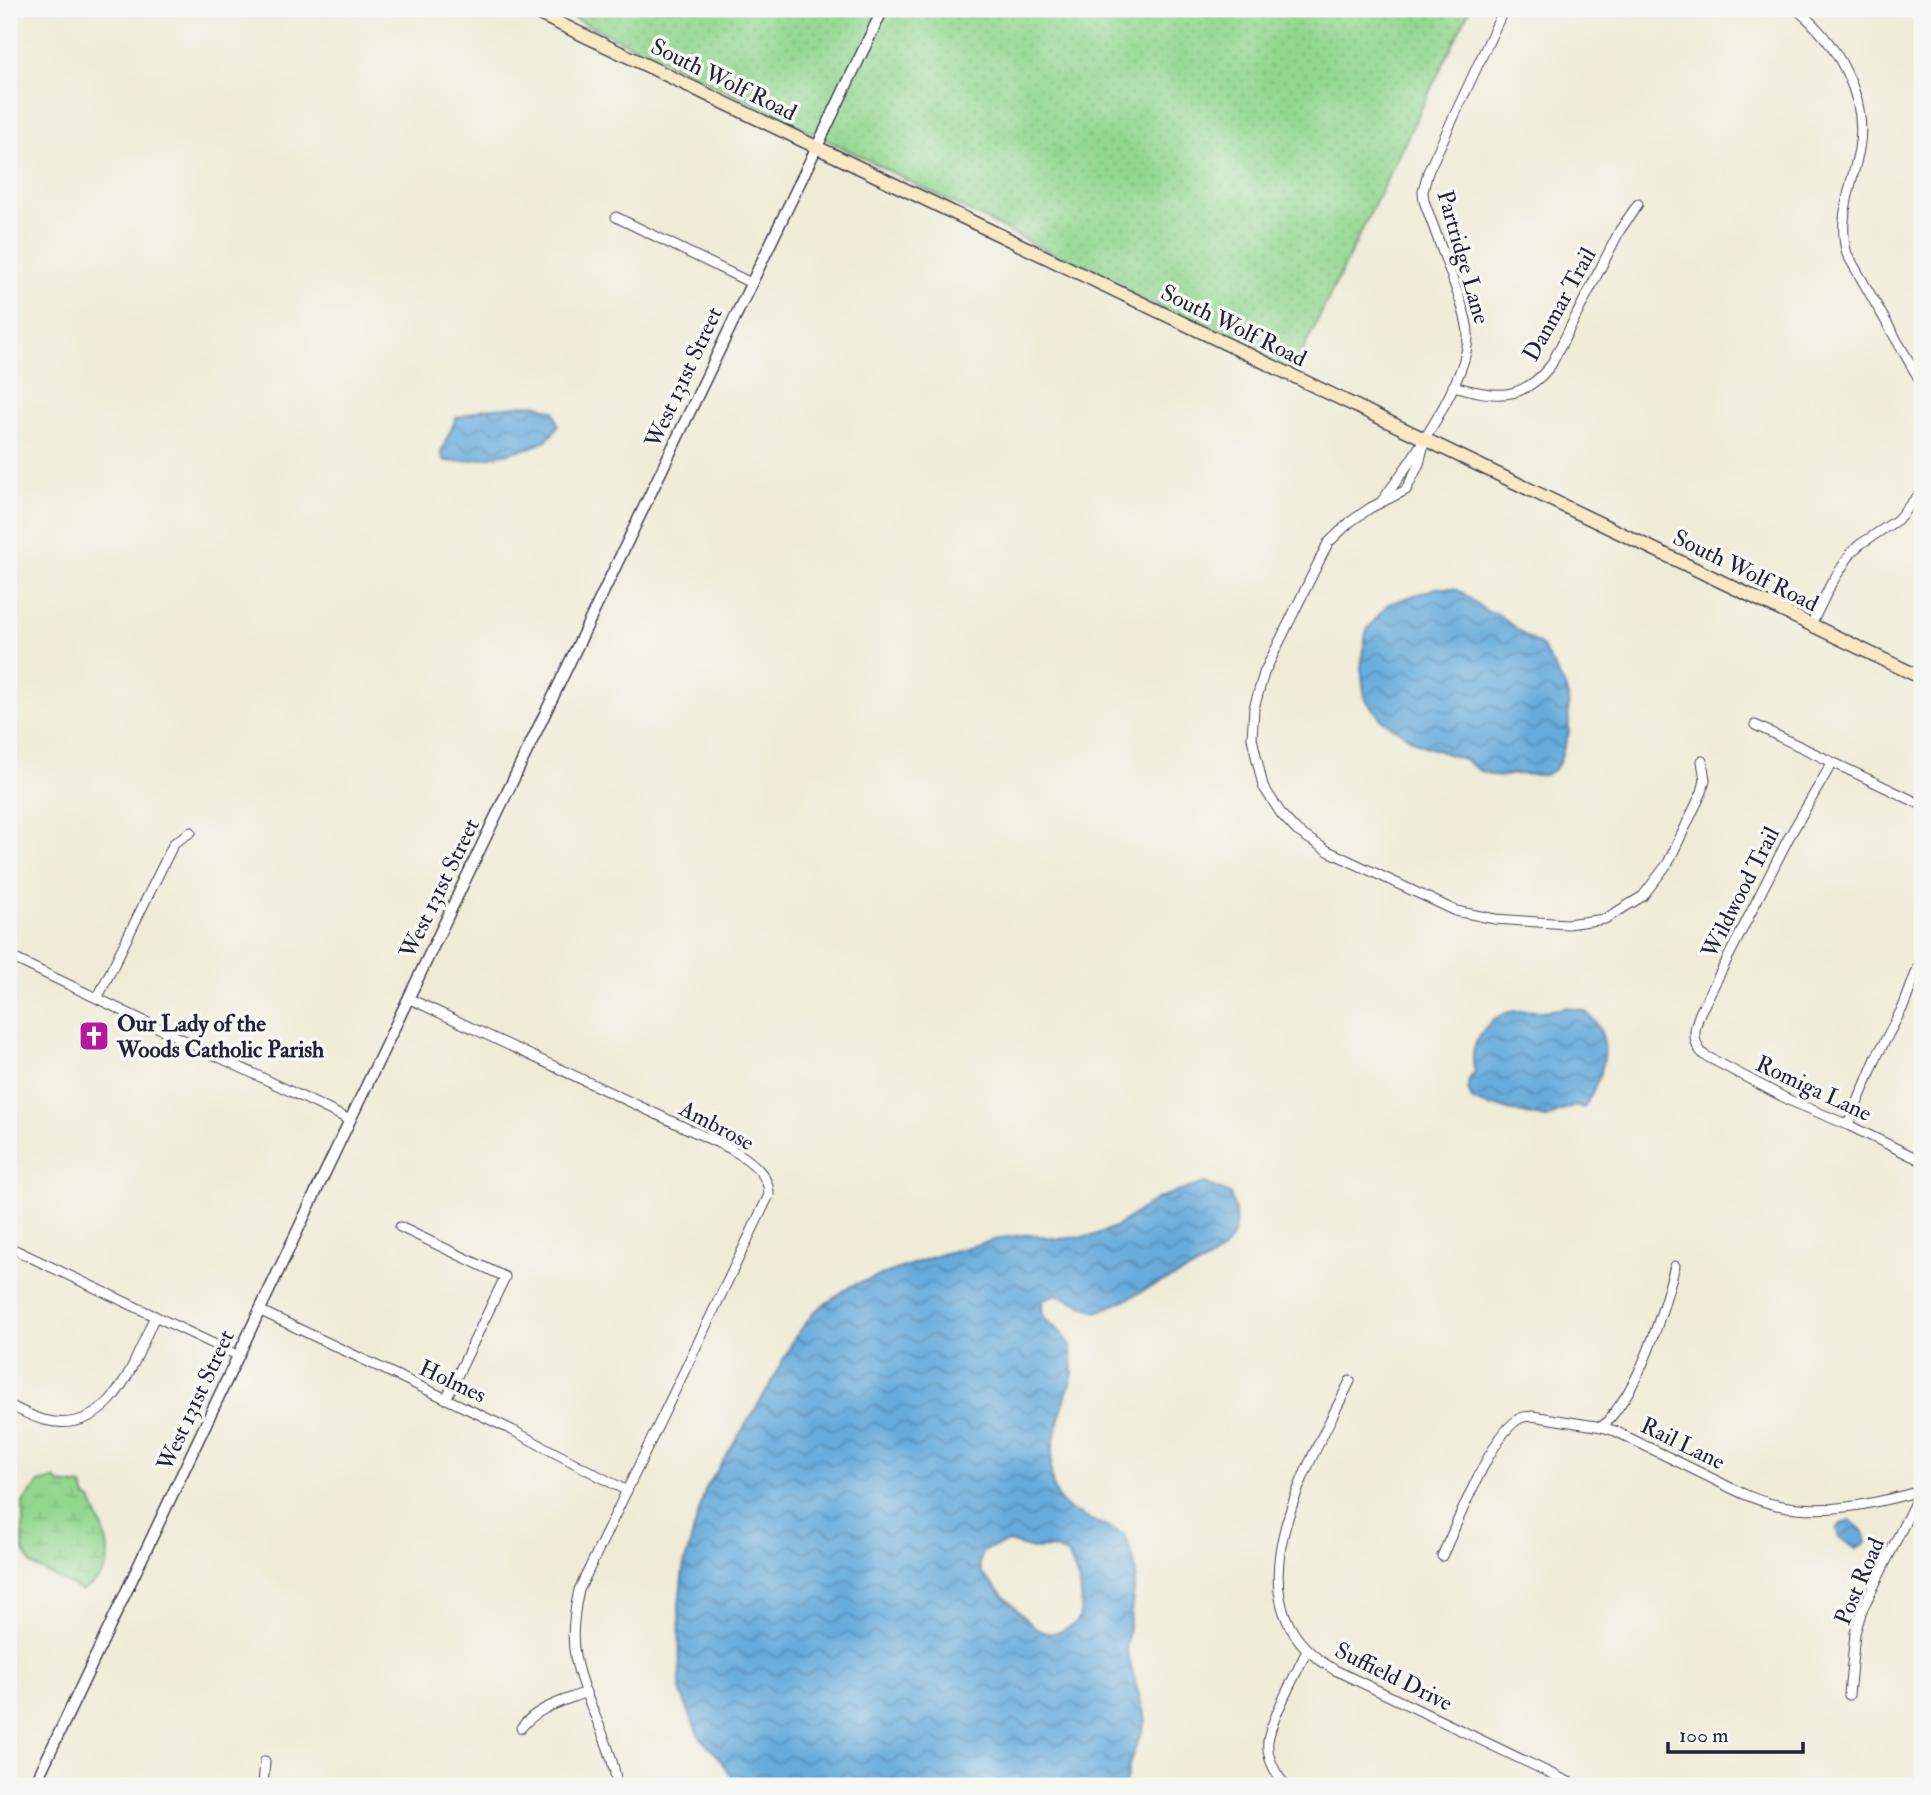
<svg xmlns="http://www.w3.org/2000/svg" width="1931" height="1795" font-family="'IM FELL Double Pica',serif">
<style>
.wetland{fill:url(#wetland-marsh);stroke:#5a7c66;stroke-width:2}
.park{fill:url(#park-dots);stroke:#5a7c66;stroke-width:2}
.water{fill:url(#water-waves);stroke:#44668c;stroke-width:2;fill-rule:evenodd}
.lines{fill:none;stroke-linecap:round;stroke-linejoin:round}
.minor-casing{stroke:#414052;stroke-width:11}
.tertiary-casing{stroke:#414052;stroke-width:13}
.secondary-casing{stroke:#414052;stroke-width:15}
.minor{stroke:#fff;stroke-width:9}
.tertiary{stroke:#fff;stroke-width:10}
.secondary{stroke:#f8e8c3;stroke-width:12}
.labels{text-anchor:middle;stroke-width:7;stroke-linejoin:round;paint-order:stroke}
.street-label{font-size:23px;fill:#22223b;stroke:#f6f6f2}
.poi-label{font-size:23px;font-weight:bold;fill:#22223b;stroke:#f6f6f2;text-anchor:start}
</style>
<defs>
<pattern id="wetland-marsh" width="20" height="14" patternUnits="userSpaceOnUse" patternTransform="scale(1.75)"><rect width="20" height="14" fill="#92d790"/><path d="M1 5h8M5 5V1M11 12h8M15 12V8" fill="none" stroke="#7eb87d"/></pattern>
<pattern id="park-dots" width="8" height="8" patternUnits="userSpaceOnUse" patternTransform="scale(1.75)"><rect width="8" height="8" fill="#92d790"/><path d="M2 2h.1M6 6h.1" fill="none" stroke="#7eb87d" stroke-width="1.8" stroke-linecap="round"/></pattern>
<pattern id="water-waves" width="16" height="10" patternUnits="userSpaceOnUse" patternTransform="scale(1.75)"><rect width="16" height="10" fill="#66abdc"/><path d="M0 5q4-4 8 0t8 0" fill="none" stroke="#548bb4"/></pattern>
</defs>
<rect width="100%" height="100%" fill="#f6f6f2"/>
<filter id="ink" filterUnits="userSpaceOnUse"><feTurbulence type="fractalNoise" baseFrequency=".0143" numOctaves="2"/><feDisplacementMap in="SourceGraphic" scale="14" xChannelSelector="R" yChannelSelector="G"/><feConvolveMatrix kernelMatrix="1 2 1 2 8 2 1 2 1" color-interpolation-filters="sRGB"/></filter>
<filter id="wash" filterUnits="userSpaceOnUse"><feTurbulence type="fractalNoise" baseFrequency=".00686" numOctaves="4" result="noise"/><feDisplacementMap in="SourceGraphic" scale="28" xChannelSelector="R" yChannelSelector="G"/><feGaussianBlur stdDeviation="1.57" result="paint"/><feColorMatrix in="noise" values="0 0 0 0 0 0 0 0 0 0 0 0 0 0 0 0 0 1.4 0 .05"/><feComposite in="paint" operator="in"/></filter>
<g filter="url(#wash)">
<rect width="100%" height="100%" fill="#efebd6"/>
<path class="wetland" d="M55,1479L59,1483L82,1486L86,1497L91,1500C105,1535 125,1569 82,1591L32,1565L23,1549V1502L39,1483Z"/>
<polygon class="park" points="555,9 1470,9 1291,375 848,150"/>
<g class="water">
<path d="M536,404L554,411L558,425C555,431 550,438 543,442C530,450 456,466 444,460L441,452L456,418L484,409Z"/>
<polygon points="1436,588 1453,588 1462,592 1486,611 1496,613 1526,636 1541,645 1564,684 1568,696 1569,732 1559,763 1554,770 1545,775 1514,774 1498,777 1478,770 1463,759 1419,744 1382,720 1365,699 1361,667 1366,633 1369,627 1388,604"/>
<path d="M1566,1007L1585,1011C1618,1040 1603,1072 1586,1105L1584,1108L1572,1106L1546,1118L1508,1110L1495,1105L1491,1107L1473,1101C1467,1090 1465,1081 1475,1072C1474,1068 1473,1065 1473,1061C1471,1038 1494,1012 1517,1011C1534,1010 1549,1013 1566,1007Z"/>
<path d="M1205,1183L1230,1194C1237,1211 1240,1229 1227,1245C1209,1266 1176,1275 1151,1287C1133,1296 1116,1305 1097,1312L1056,1294L1044,1299C1035,1322 1058,1325 1067,1340C1072,1350 1073,1361 1073,1373C1064,1406 1032,1481 1067,1507C1084,1520 1107,1524 1125,1535L1134,1561L1136,1575L1126,1648L1146,1721L1130,1761L1125,1786H738L716,1754L699,1737L680,1690L679,1604L683,1569L705,1490L769,1387L795,1337L815,1311L851,1286L938,1255L1002,1238L1029,1234L1058,1239L1092,1236L1115,1227L1158,1198ZM1008,1542L1033,1549L1052,1548L1068,1554C1077,1574 1088,1601 1077,1622C1061,1632 1052,1638 1035,1628L982,1574L979,1564L983,1551Z"/>
<path d="M1851,1521C1858,1527 1871,1535 1864,1545L1856,1549L1839,1537L1836,1529L1841,1524Z"/>
</g>
</g>
<g filter="url(#ink)">
<g class="lines">
<g class="minor-casing">
<g id="minor">
<path d="M1796,9C1835,40 1869,97 1859,149C1852,185 1837,218 1847,254L1922,384"/>
<polyline points="616,217 751,283"/>
<path d="M1453,386C1495,397 1521,403 1551,365L1620,230L1638,204"/>
<polyline points="1425,440 1419,464 1406,490 1370,508 1350,522 1328,543 1264,673 1254,708 1252,738 1263,786 1282,815 1297,831 1328,851 1456,911 1495,919 1567,924 1605,919 1643,896 1668,863 1702,792 1705,780 1702,761"/>
<path d="M1382,501C1408,466 1470,378 1468,334C1467,315 1458,296 1452,277C1443,252 1433,226 1424,201L1423,191L1428,172L1504,9"/>
<polyline points="1811,625 1831,584 1851,553 1859,545 1897,520 1922,491"/>
<polyline points="1755,725 1922,805"/>
<path d="M1832,763L1788,839L1700,1013C1694,1029 1691,1042 1704,1055L1791,1101L1848,1125L1922,1161"/>
<polyline points="9,956 350,1120"/>
<polyline points="98,997 174,843 191,832"/>
<path d="M410,999L731,1149C747,1158 770,1174 769,1195L579,1590C574,1612 571,1634 575,1656C583,1701 612,1740 617,1786"/>
<polyline points="1848,1125 1877,1056 1904,1005 1922,957"/>
<polyline points="400,1227 505,1277 446,1399"/>
<polyline points="9,1247 239,1356"/>
<path d="M1675,1266C1660,1320 1642,1386 1602,1427L1615,1431C1646,1446 1676,1461 1707,1476C1729,1487 1752,1500 1777,1505C1826,1515 1873,1504 1920,1491"/>
<polyline points="261,1311 512,1430 627,1491"/>
<path d="M1350,1381C1310,1464 1219,1605 1335,1670L1577,1786"/>
<path d="M9,1405C20,1410 32,1417 44,1420C112,1437 133,1363 155,1316"/>
<path d="M1442,1556C1456,1527 1493,1429 1521,1418C1525,1416 1529,1417 1532,1416L1602,1427"/>
<polyline points="1849,1695 1855,1633 1862,1610 1921,1490"/>
<path d="M521,1728C537,1707 562,1702 586,1692"/>
<polyline points="263,1786 265,1761"/>
<path d="M1286,1786C1276,1774 1266,1758 1268,1741C1272,1716 1296,1675 1307,1650"/>
</g>
</g>
<g class="tertiary-casing">
<polyline id="tertiary" points="34,1786 350,1120 883,9"/>
</g>
<g class="secondary-casing">
<polyline id="secondary" points="529,9 1922,678"/>
</g>
<use href="#minor" class="minor"/>
<use href="#tertiary" class="tertiary"/>
<use href="#secondary" class="secondary"/>
</g>
</g>
<defs>
<g id="church-square" transform="scale(1.575)"><rect x="-9" y="-9" width="18" height="18" rx="4" fill="#b5179e" stroke="#f6f6f2"/><path d="M-1.2-6h2.4v3.5h3.3v2.4h-3.3V6h-2.4V-.1h-3.3v-2.4h3.3Z" fill="#fff"/></g>
</defs>
<g fill-rule="evenodd">
<use href="#church-square" x="94" y="1036"/>
</g>
<g class="labels">
<g class="street-label">
<text transform="translate(724 79) rotate(26)" y="8">South Wolf Road</text>
<text transform="translate(1464 257) rotate(74)" y="8">Partridge Lane</text>
<text transform="translate(1559 304) rotate(-61)" y="8">Danmar Trail</text>
<text transform="translate(1234 325) rotate(26)" y="8">South Wolf Road</text>
<text transform="translate(683 377) rotate(-65)" y="8">West 131st Street</text>
<text transform="translate(1746 570) rotate(26)" y="8">South Wolf Road</text>
<text transform="translate(439 888) rotate(-64)" y="8">West 131st Street</text>
<text transform="translate(1740 892) rotate(-63)" y="8">Wildwood Trail</text>
<text transform="translate(1814 1088) rotate(25)" y="8">Romiga Lane</text>
<text transform="translate(717 1125) rotate(28)" y="8">Ambrose</text>
<text transform="translate(453 1381) rotate(25)" y="8">Holmes</text>
<text transform="translate(195 1400) rotate(-65)" y="8">West 131st Street</text>
<text transform="translate(1683 1443) rotate(26)" y="8">Rail Lane</text>
<text transform="translate(1859 1581) rotate(-67)" y="8">Post Road</text>
<text transform="translate(1394 1676) rotate(26)" y="8">Suffield Drive</text>
</g>
<g class="poi-label">
<text x="117" y="1031">Our Lady of the<tspan x="117" dy="26">Woods Catholic Parish</tspan></text>
</g>
</g>
<rect width="1931" height="1795" fill="none" stroke="#f6f6f2" stroke-width="35"/>
<path d="M1668 1742v10h135v-10" fill="none" stroke="#22223b" stroke-width="3.5"/>
<text x="1679" y="1742" font-size="21" fill="#22223b" stroke="#f6f6f2" stroke-width="5" paint-order="stroke">100 m</text>
</svg>
